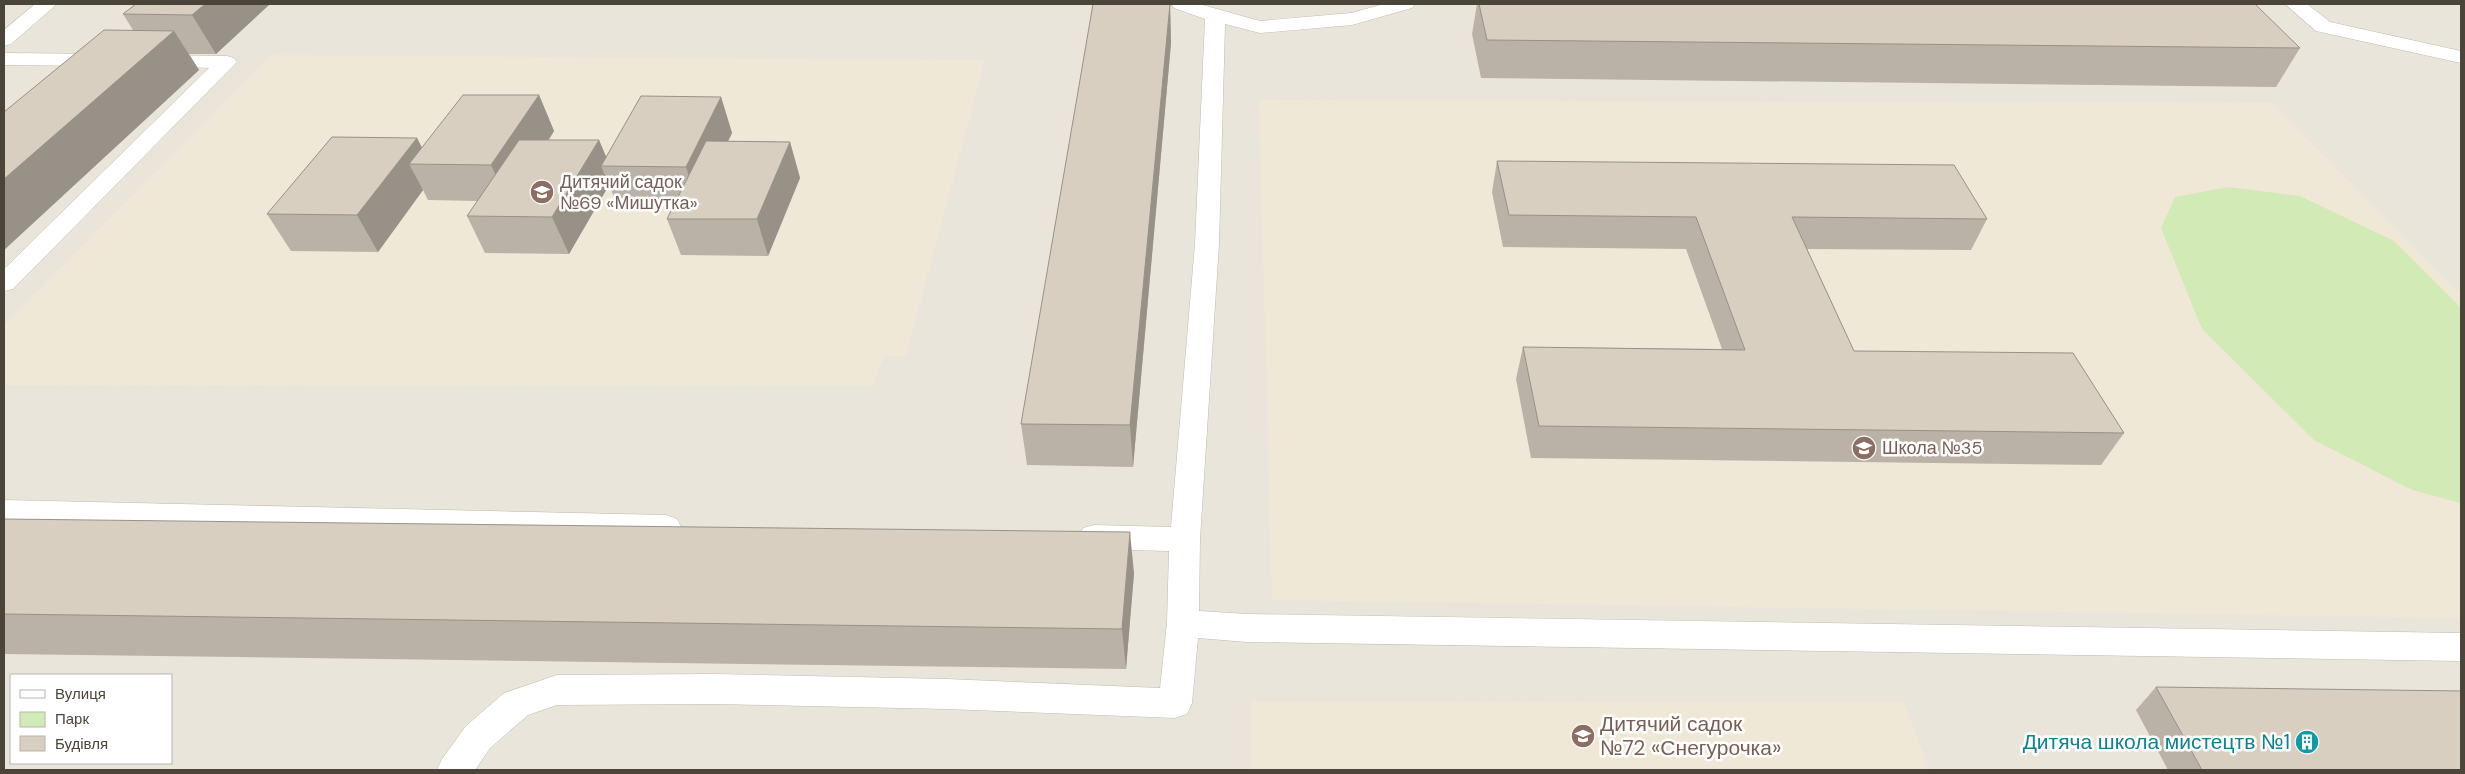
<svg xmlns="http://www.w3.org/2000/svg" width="2465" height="774" font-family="'DM Sans',sans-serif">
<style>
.residential{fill:#eae5da;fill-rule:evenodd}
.education{fill:#efe8d6}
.green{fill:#d2eab5}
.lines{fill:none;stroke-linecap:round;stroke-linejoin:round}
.minor-casing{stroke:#c2bbae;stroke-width:1}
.minor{fill:#fff;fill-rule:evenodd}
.wall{fill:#bab2a6}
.shaded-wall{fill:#979187}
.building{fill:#d8cfc1;stroke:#979187}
.labels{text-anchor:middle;stroke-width:5;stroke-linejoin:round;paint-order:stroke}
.education-label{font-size:18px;fill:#785e54;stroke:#fff;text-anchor:start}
.near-education-label{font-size:21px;fill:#785e54;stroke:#fff;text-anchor:start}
.near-culture-label{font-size:21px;fill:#0d838f;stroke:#fff;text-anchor:end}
</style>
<rect width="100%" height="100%" fill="#f6f3ec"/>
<path class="residential" d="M4,4H2461V770H4ZM11,675H171V763H11Z"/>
<g class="education">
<polygon points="271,55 947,60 985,60 906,356 884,356 873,386 4,385 4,325"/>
<polygon points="1259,100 2272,103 2461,295 2461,618 1272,600"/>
<polygon points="1250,701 1903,702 1930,770 1250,770"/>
</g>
<polygon class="green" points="2228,187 2300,196 2394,241 2461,308 2461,503 2412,490 2314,440 2202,329 2161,228 2175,197"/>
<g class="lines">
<g class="minor-casing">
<g id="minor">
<polygon points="35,4 57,4 11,44 4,46 4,30"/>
<polygon points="1171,4 1199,4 1260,21 1351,13 1384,4 1415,4 1412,8 1352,25 1260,33 1225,24 1219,244 1200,539 1199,611 1247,614 2461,633 2461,661 1247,642 1198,638 1192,703 1187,714 1175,718 947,709 714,704 557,705 528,715 490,748 475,770 437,770 442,759 466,726 504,693 557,675 714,674 947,679 1160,688 1167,623 1169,551 1094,549 1083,546 1079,537 1083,528 1094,525 1171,527 1195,244 1205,19 1174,8"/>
<polygon points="2285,4 2307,4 2330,22 2461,51 2461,63 2316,31"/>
<polygon points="4,53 106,54 113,56 116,60 113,64 106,66 4,65"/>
<polygon points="157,55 227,56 234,58 237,62 13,289 4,291 4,269 209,68 150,65 147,61 150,57"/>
<polygon points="4,500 666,515 677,519 681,527 677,535 666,539 4,524"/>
</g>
</g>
<use href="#minor" class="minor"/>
</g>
<g class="wall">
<polygon points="270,4 216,54 189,54 199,70 4,250 4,112 133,30 123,14"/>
<polygon points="1170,4 1171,43 1133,467 1027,465 1021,424"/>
<polygon points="1477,4 2234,4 2300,48 2276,87 1481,78 1472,34"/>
<polygon points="539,95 554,131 549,140 599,140 606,157 721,97 732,133 728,141 790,142 800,178 768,256 681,255 667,219 675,203 616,202 609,185 569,254 485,253 467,216 478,201 428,200 423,190 378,252 291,251 267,214 417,138 422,148"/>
<polygon points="1497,161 1987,219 1971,250 1807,249 1854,351 2124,433 2101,465 1531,458 1516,379 1523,347 1722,349 1686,249 1503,247 1492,192"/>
<polygon points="4,519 1134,573 1126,669 4,654"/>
<polygon points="2156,687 2461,770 2168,770 2136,710"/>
</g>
<g class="shaded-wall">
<polygon points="205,4 270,4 216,54 192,15"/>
<polygon points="1170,4 1171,43 1133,467 1130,425"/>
<polygon points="174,31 199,70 4,250 4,179"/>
<polygon points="539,95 554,131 508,201 491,165"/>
<polygon points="721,97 732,133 698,203 686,167"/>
<polygon points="417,138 430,164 409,164 423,190 378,252 357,215"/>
<polygon points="599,140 610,166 601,166 609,185 569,254 552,217"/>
<polygon points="790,142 800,178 768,256 757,219"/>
<polygon points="1130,532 1134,573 1126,669 1122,629"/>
</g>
<g class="building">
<polygon points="136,4 205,4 192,15 123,14"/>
<polygon points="1093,4 1170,4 1130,425 1021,424"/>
<polygon points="1479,4 2255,4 2300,48 1487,40"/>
<polygon points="104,30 174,31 4,179 4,112"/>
<polygon points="463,95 539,95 491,165 409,164"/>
<polygon points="641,96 721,97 686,167 601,166"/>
<polygon points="332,137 417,138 357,215 267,214"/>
<polygon points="519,140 599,140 552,217 467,216"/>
<polygon points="706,141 790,142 757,219 667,219"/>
<polygon points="1497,161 1954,165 1987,219 1792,217 1854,351 2073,353 2124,433 1539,426 1523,347 1745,350 1696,217 1509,215"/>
<polygon points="4,519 1130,532 1122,629 4,614"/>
<polygon points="2156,687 2461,691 2461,770 2202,770"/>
</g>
<defs>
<g id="school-disc" transform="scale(1.25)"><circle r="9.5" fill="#8d6e63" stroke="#fff"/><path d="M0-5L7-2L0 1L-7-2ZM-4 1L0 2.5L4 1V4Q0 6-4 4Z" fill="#fff"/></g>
<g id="building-disc" transform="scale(1.25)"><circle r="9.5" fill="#0f9aa8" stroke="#fff"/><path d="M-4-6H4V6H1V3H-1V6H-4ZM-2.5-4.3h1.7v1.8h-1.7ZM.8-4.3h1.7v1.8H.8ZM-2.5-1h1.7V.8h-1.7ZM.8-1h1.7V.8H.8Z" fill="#fff"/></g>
</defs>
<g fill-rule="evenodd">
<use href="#school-disc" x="542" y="192"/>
<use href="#school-disc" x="1864" y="448"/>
<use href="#school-disc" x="1583" y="736"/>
<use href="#building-disc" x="2307" y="742"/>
</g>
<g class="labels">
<g class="education-label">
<text x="560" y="188">Дитячий садок<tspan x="560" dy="21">№69 «Мишутка»</tspan></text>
<text x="1882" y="454">Школа №35</text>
</g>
<g class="near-education-label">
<text x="1600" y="731">Дитячий садок<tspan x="1600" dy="24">№72 «Снегурочка»</tspan></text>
</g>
<g class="near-culture-label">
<text x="2290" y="749">Дитяча школа мистецтв №1</text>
</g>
</g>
<rect width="2465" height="774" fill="none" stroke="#4b4439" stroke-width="10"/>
<rect x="10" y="674" width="162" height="90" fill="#ffffff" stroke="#b7b4b0"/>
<rect x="20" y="690" width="25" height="8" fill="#ffffff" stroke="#b7b4b0"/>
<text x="55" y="699" font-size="15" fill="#4b4439">Вулиця</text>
<rect x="20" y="712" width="25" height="15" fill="#d2eab5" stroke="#b7b4b0"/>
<text x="55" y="724" font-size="15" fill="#4b4439">Парк</text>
<rect x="20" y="736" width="25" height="15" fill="#d8cfc1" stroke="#b7b4b0"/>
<text x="55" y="749" font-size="15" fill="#4b4439">Будівля</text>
</svg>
